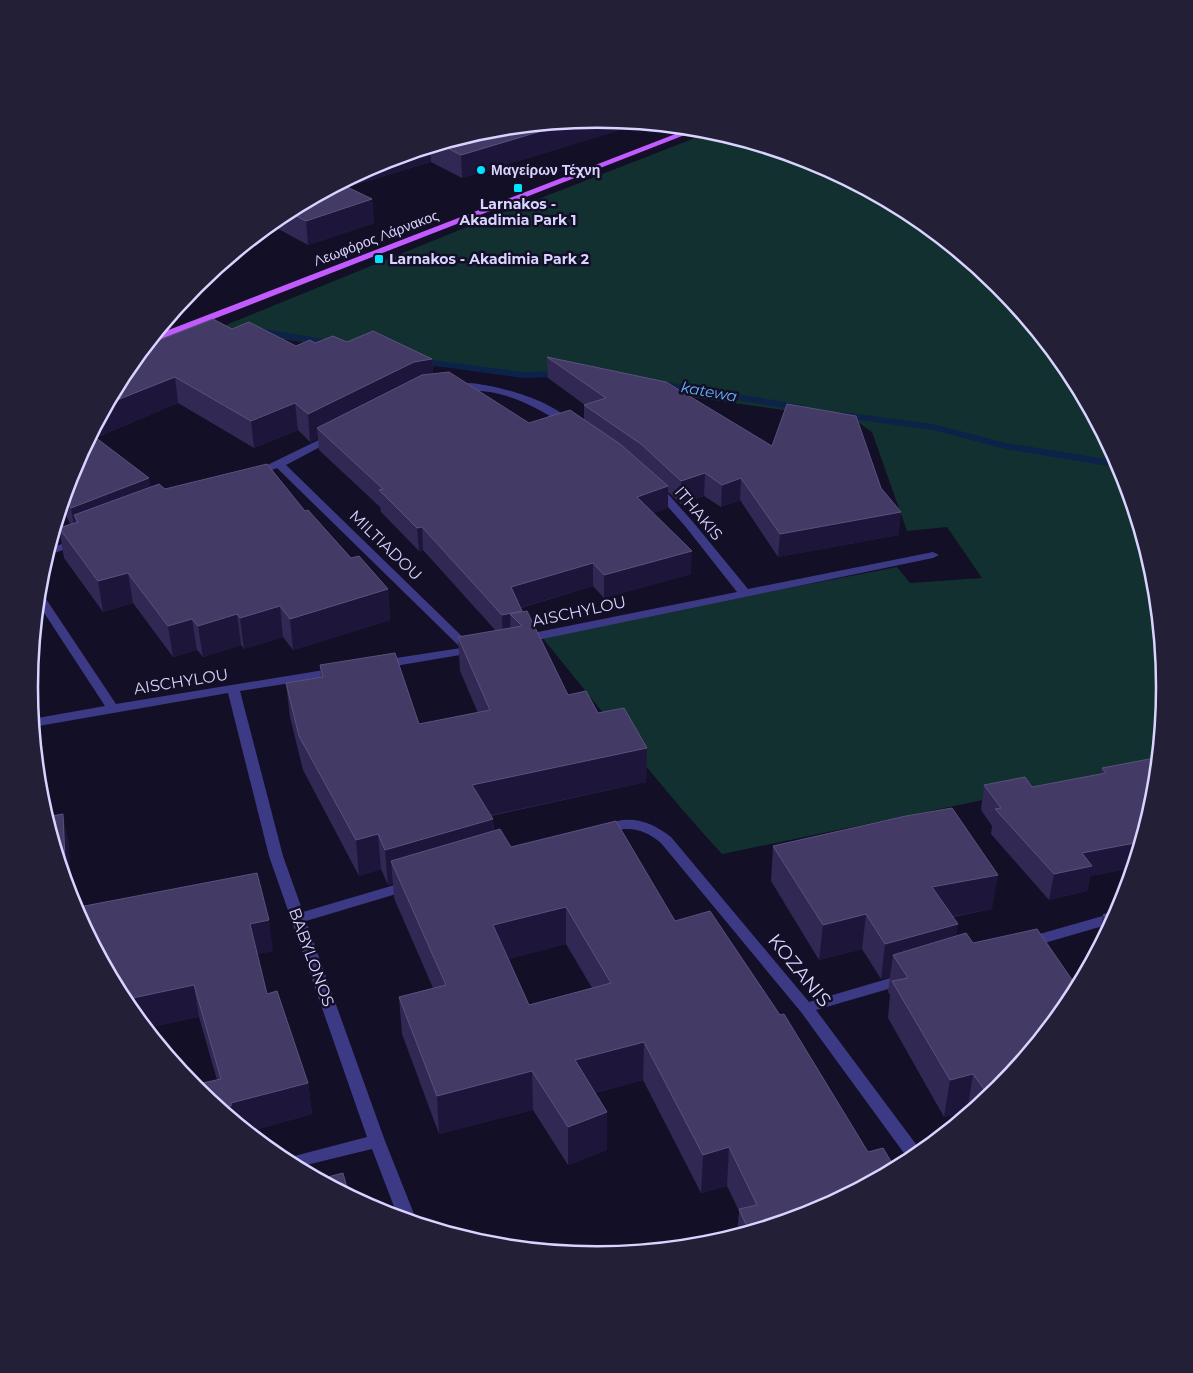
<svg xmlns="http://www.w3.org/2000/svg" width="1193" height="1373" font-family="Montserrat,sans-serif">
<style>
.green{fill:#12302f}
.lines{fill:none;stroke-linecap:round;stroke-linejoin:round}
.stream{fill:#0c2248;fill-rule:evenodd}
.minor{fill:#3d3a85;fill-rule:evenodd}
.major{fill:#c25bff;fill-rule:evenodd}
.wall{fill:#312854;fill-rule:evenodd}
.shaded-wall{fill:#1d163a}
.building{fill:#433a66;stroke:#5a527e;fill-rule:evenodd}
.poi-dot{fill:#00e5ff;stroke:#130f26;stroke-width:2}
.labels{text-anchor:middle;stroke-width:5;stroke-linejoin:round;paint-order:stroke}
.far-poi-label{font-size:14px;font-weight:bold;fill:#d9d4ff;stroke:#130f26;text-anchor:start}
.far-street-label{font-size:14px;fill:#d9d4ff;stroke:#130f26}
.far-water-label{font-size:15px;font-style:italic;fill:#62b6ff;stroke:#130f26}
.street-label{font-size:16px;fill:#d9d4ff;stroke:#130f26}
.near-street-label{font-size:19px;fill:#d9d4ff;stroke:#130f26}
.rim{fill:none;stroke:#d9d4ff;stroke-width:2.5}
</style>
<rect width="100%" height="100%" fill="#130f26"/>
<path class="green" d="M713,131L814,162L912,215L998,285L1069,371L1121,469L1153,576L1164,687L1157,764L722,854C658,785 601,709 541,636L897,567L910,583L982,578L947,527L907,531L872,432L855,420C642,390 429,362 216,329L484,220Z"/>
<g class="lines">
<g class="stream">
<polygon points="253,327 335,341 340,344 335,347 250,332 248,330"/>
<polygon points="416,358 523,372 565,371 570,374 565,377 523,378 413,363 413,359"/>
<polygon points="654,380 802,405 807,408 802,411 651,385 649,383"/>
<polygon points="841,412 933,424 1006,443 1117,461 1120,468 1005,449 933,430 837,417 836,415"/>
</g>
<g class="minor">
<path d="M470,383C500,386 552,400 573,423L572,425H564C541,410 518,397 490,392C480,390 455,392 449,387L454,384Z"/>
<polygon points="333,433 337,434 338,436 337,438 286,465 472,646 478,646 480,649 478,652 383,668 379,667 377,664 383,660 461,648 277,468 254,477 249,474"/>
<polygon points="657,485 661,486 693,522 748,589 933,552 939,555 933,558 523,643 519,642 517,639 519,636 523,635 737,592 685,526 653,490 652,488 653,486"/>
<polygon points="76,539 82,542 80,544 46,556 48,549"/>
<polygon points="38,592 42,593 116,704 336,668 342,672 336,676 240,691 283,856 303,912 408,881 413,883 415,886 413,889 306,921 385,1141 416,1219 414,1222 398,1217 372,1149 298,1167 283,1159 367,1137 269,856 228,693 33,727 32,719 105,706 37,602"/>
<path d="M622,820C641,818 656,825 671,837L809,1002L904,974L909,975L912,979L909,983L816,1010L921,1151L909,1160L801,1012L661,843C646,831 633,826 614,831C608,832 604,834 598,832L596,829L598,826Z"/>
<polygon points="1113,913 1116,914 1110,924 1027,948 1022,947 1020,943 1022,939"/>
</g>
<polygon class="major" points="691,128 700,129 152,343 147,343 153,336"/>
</g>
<g class="wall">
<polygon points="597,119 634,122 633,126 462,178 431,162 347,187 372,199 374,223 308,245 269,224 281,214 380,162 486,130"/>
<path d="M232,329L296,346L315,343L347,342L432,359L433,374L529,423L584,420V405H585L548,378L547,357L772,446L881,488L899,535L778,557L740,500L721,507L704,496L681,504L668,492V508L653,513L691,574L604,598L593,586L521,608L522,612L568,695L598,713L647,748L646,782L491,816L493,819L494,831L511,847L616,821L814,1211L737,1234L739,1211L727,1186L701,1193L643,1080L595,1093L607,1150L568,1165L533,1110L439,1134L402,1034L399,997L433,988L394,898L393,884L388,885L381,869L359,876L303,770L290,717L286,683L321,677L320,665L419,724L478,713L460,671L458,637L496,631L423,550L419,551L381,512L380,507L319,450L318,438L310,442L298,430L254,448L178,403L95,438L151,487L305,511L351,558L388,589L390,620L293,650L283,637L244,649L241,645L203,657L197,650L173,657L133,603L103,612L64,558L59,528L70,524L61,504L72,469L125,371ZM566,944L592,988L529,1005L508,959Z"/>
<polygon points="1102,768 1153,798 1132,868 1090,876 1087,891 1049,900 991,834 992,826 981,810 984,785 1032,787 1101,774"/>
<polygon points="773,846 992,909 953,917 956,936 998,1088 968,1113 967,1112 944,1117 888,1018 890,995 888,992 890,977 881,979 862,949 819,960 771,881"/>
<polygon points="74,908 273,951 257,954 267,994 308,1083 312,1114 248,1132 195,1088 217,1080 199,1017 146,1028 124,1002"/>
<polygon points="1118,910 1096,951 1103,915"/>
</g>
<g class="shaded-wall">
<polygon points="597,119 634,122 633,126 462,178 461,155 575,121"/>
<polygon points="430,146 431,162 318,195 380,162"/>
<polygon points="372,199 374,223 308,245 306,221"/>
<polygon points="219,266 220,274 199,282"/>
<polygon points="432,359 434,385 317,428 318,438 310,442 308,414 414,362"/>
<polygon points="175,377 178,403 87,441 107,404"/>
<polygon points="295,403 298,430 254,448 251,421"/>
<polygon points="705,473 704,496 681,504 681,481"/>
<polygon points="149,478 154,506 74,515 78,536 76,536 71,508"/>
<polygon points="741,478 740,500 721,507 722,485"/>
<polygon points="668,486 668,508 637,519 637,497"/>
<polygon points="901,512 899,535 778,557 780,534"/>
<polygon points="422,527 423,550 419,551 417,528"/>
<polygon points="692,551 691,574 604,598 604,575"/>
<polygon points="593,563 593,586 512,610 511,587"/>
<polygon points="128,573 133,603 103,612 98,581"/>
<polygon points="388,589 390,620 293,650 290,619"/>
<polygon points="280,606 283,637 244,649 240,618"/>
<polygon points="522,611 523,634 522,626 510,614 511,636 503,638 502,615"/>
<polygon points="237,614 241,645 203,657 198,626"/>
<polygon points="192,619 197,650 173,657 168,626"/>
<polygon points="39,730 45,759 47,822 41,802"/>
<polygon points="647,748 646,782 473,819 472,785"/>
<polygon points="63,814 69,844 72,903 66,883"/>
<polygon points="493,819 495,854 391,861 393,884 388,885 385,850"/>
<polygon points="378,834 381,869 359,876 356,840"/>
<polygon points="1140,842 1132,868 1090,876 1087,891 1049,900 1054,874 1082,853"/>
<polygon points="998,875 992,909 927,921 932,887"/>
<polygon points="566,907 566,944 495,963 493,925"/>
<polygon points="866,914 862,949 819,960 823,925"/>
<polygon points="269,920 273,951 254,955 250,924"/>
<polygon points="958,924 953,959 893,955 890,977 881,979 885,944"/>
<polygon points="194,985 199,1017 146,1028 123,1000"/>
<polygon points="644,1042 643,1080 575,1098 575,1060"/>
<polygon points="532,1071 533,1110 439,1134 437,1096"/>
<polygon points="973,1074 967,1112 944,1117 950,1080"/>
<polygon points="308,1083 312,1114 248,1132 220,1108 231,1103"/>
<polygon points="607,1112 607,1150 568,1165 568,1127"/>
<polygon points="729,1147 727,1186 701,1193 703,1155"/>
</g>
<g class="building">
<polygon points="575,121 461,155 439,144 486,130"/>
<polygon points="339,183 372,199 306,221 287,211"/>
<polygon points="213,319 232,329 249,322 296,346 310,340 315,343 333,336 347,342 373,331 432,359 414,362 308,414 295,403 251,421 175,377 107,404 125,371 146,345"/>
<polygon points="547,357 666,382 772,446 787,404 856,416 881,488 901,512 780,534 741,478 722,485 705,473 681,481 641,444 584,405 606,398"/>
<polygon points="449,372 529,423 570,410 620,444 668,486 637,497 692,551 604,575 593,563 511,587 522,611 502,615 422,527 417,528 379,490 383,489 317,428 422,375"/>
<polygon points="91,434 149,478 71,508 64,494 72,469"/>
<polygon points="267,464 305,511 308,510 351,558 359,556 388,589 290,619 280,606 240,618 237,614 198,626 192,619 168,626 128,573 98,581 59,528 78,522 74,515 159,484 165,489"/>
<polygon points="527,611 568,695 586,691 598,713 624,708 647,748 472,785 493,819 385,850 378,834 356,840 299,736 286,683 323,677 320,665 395,653 419,724 490,710 458,637 522,626 510,614"/>
<polygon points="39,730 41,802 40,797 33,731"/>
<polygon points="1155,758 1157,761 1153,798 1140,842 1082,853 1092,866 1054,874 995,809 1001,808 984,785 1025,777 1032,787 1106,773 1102,768"/>
<polygon points="952,808 998,875 932,887 958,924 885,944 866,914 823,925 773,846 906,816"/>
<polygon points="63,814 66,883 46,817"/>
<path d="M616,821L675,921L710,911L780,1015L784,1014L868,1152L883,1148L895,1168L814,1211L749,1231L739,1209L757,1205L729,1147L703,1155L644,1042L575,1060L607,1112L568,1127L532,1071L437,1096L399,997L446,985L391,861L500,829L511,847ZM566,907L611,983L529,1005L493,925Z"/>
<polygon points="257,873 269,920 250,924 267,994 277,991 308,1083 231,1103 231,1106 220,1108 193,1085 221,1079 194,985 123,1000 74,908"/>
<polygon points="1118,910 1111,923 1103,915"/>
<polygon points="1037,929 1077,987 1068,1002 998,1088 989,1096 973,1074 950,1080 892,981 908,978 893,955 966,933 973,943"/>
<polygon points="343,1173 349,1195 320,1179"/>
</g>
<g class="poi-dot">
<circle cx="481" cy="170" r="5"/>
<rect x="513" y="183" width="10" height="10" rx="2.5"/>
<rect x="374" y="254" width="10" height="10" rx="2.5"/>
</g>
<g class="labels">
<g class="far-poi-label">
<text x="491" y="175">Μαγείρων Τέχνη</text>
<text x="518" y="209" text-anchor="middle">Larnakos -<tspan x="518" dy="16">Akadimia Park 1</tspan></text>
<text x="389" y="264">Larnakos - Akadimia Park 2</text>
</g>
<g class="far-street-label">
<text transform="translate(376 238) rotate(-21)" y="5">Λεωφόρος Λάρνακος</text>
</g>
<g class="far-water-label">
<text transform="translate(709 392) rotate(10)" y="5">katewa</text>
</g>
<g class="street-label">
<text transform="translate(699 513) rotate(50)" y="6">ITHAKIS</text>
<text transform="translate(386 545) rotate(44)" y="6">MILTIADOU</text>
<text transform="translate(579 611) rotate(-12)" y="6">AISCHYLOU</text>
<text transform="translate(181 681) rotate(-9)" y="6">AISCHYLOU</text>
<text transform="translate(312 957) rotate(70)" y="6">BABYLONOS</text>
</g>
<g class="near-street-label">
<text transform="translate(800 970) rotate(51)" y="7">KOZANIS</text>
</g>
</g>
<path d="M0 0H1193V1373H0ZM38 687a559 559 0 1 1 1118 0a559 559 0 1 1-1118 0Z" fill="#231f37" fill-rule="evenodd"/>
<path class="rim" d="M38 687a559 559 0 1 1 1118 0a559 559 0 1 1-1118 0Z"/>
</svg>
